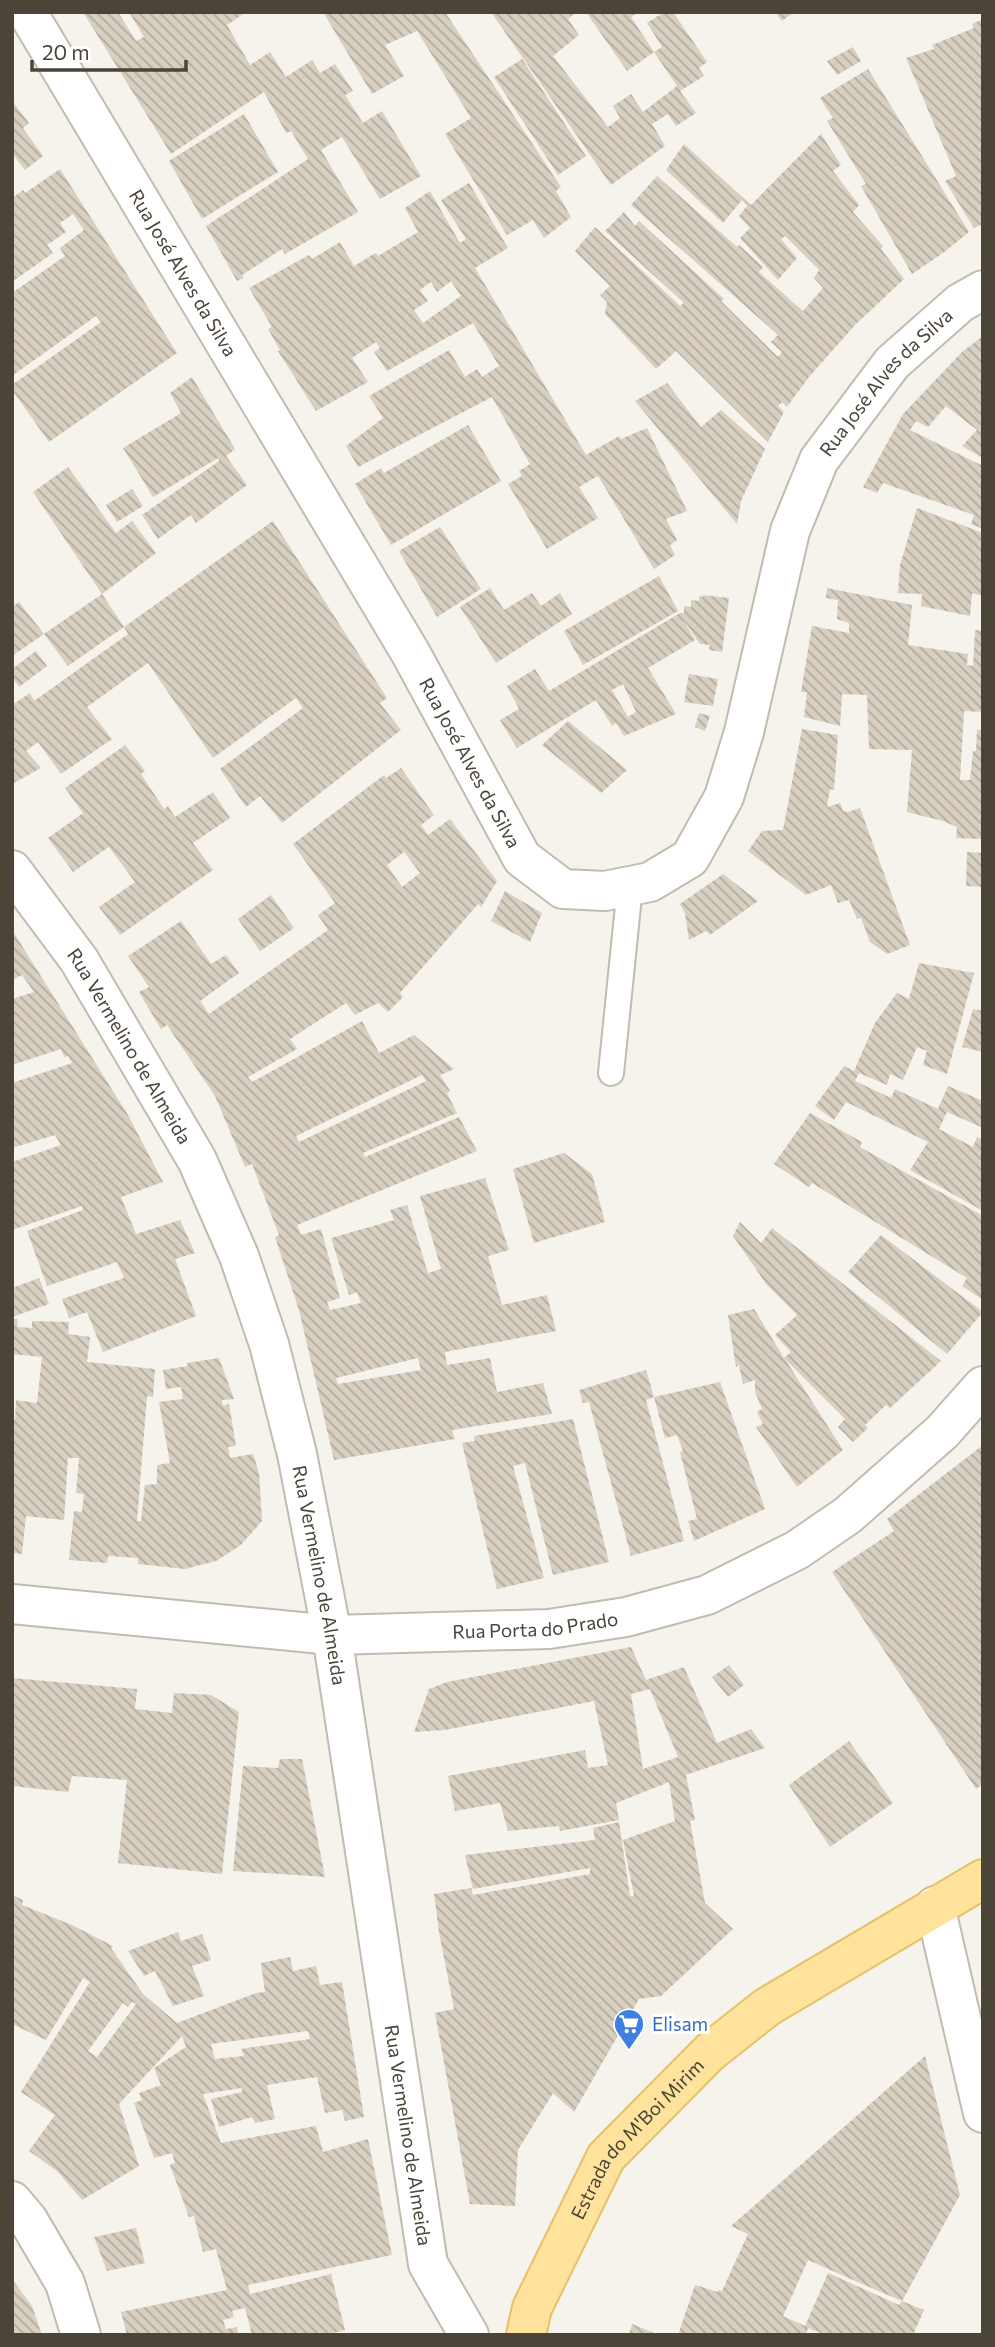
<svg xmlns="http://www.w3.org/2000/svg" width="995" height="2347" font-family="Commissioner,sans-serif">
<style>
.building{fill:url(#building-back-hatch);fill-rule:evenodd}
.lines{fill:none;stroke-linecap:round;stroke-linejoin:round}
.service-casing{stroke:#c2bbae;stroke-width:28}
.minor-casing{stroke:#c2bbae;stroke-width:42}
.primary-casing{stroke:#e6c16a;stroke-width:42}
.service{stroke:#fff;stroke-width:24}
.minor{stroke:#fff;stroke-width:38}
.primary{stroke:#ffe39c;stroke-width:38}
.labels{text-anchor:middle;stroke-width:6;stroke-linejoin:round;paint-order:stroke}
.street-label{font-size:19px;fill:#4b4439;stroke:#fff}
.shop-label{font-size:19px;fill:#366cbe;stroke:#fff;text-anchor:start}
</style>
<defs>
<pattern id="building-back-hatch" width="6" height="6" patternUnits="userSpaceOnUse" patternTransform="scale(1.75)"><rect width="6" height="6" fill="#d8cfc1"/><path d="M-1 5l2 2M0 0l6 6M5-1l2 2" fill="none" stroke="#b1aa9e"/></pattern>
</defs>
<rect width="100%" height="100%" fill="#f6f3ec"/>
<g class="building">
<polygon points="83,12 118,12 136,41 144,37 129,12 246,12 227,25 250,65 270,52 286,77 312,60 320,73 335,64 353,91 345,95 363,123 382,111 421,176 380,199 342,137 321,150 358,212 285,254 282,249 242,275 244,278 237,281 206,226 308,159 291,131 286,133 264,92 171,154"/>
<polygon points="323,12 445,12 561,187 556,191 571,217 544,238 533,220 507,235 445,134 471,118 417,31 385,45 404,76 372,94"/>
<polygon points="491,12 571,12 573,15 568,19 579,35 553,56 608,127 620,118 613,106 631,94 643,112 677,86 654,52 662,47 647,23 664,12 673,12 707,62 699,68 704,76 680,91 696,113 676,126 668,114 652,124 665,146 611,185"/>
<polygon points="586,12 638,12 631,17 654,52 627,71"/>
<polygon points="775,12 794,12 782,21"/>
<polygon points="983,19 983,224 974,228 945,181 956,176 906,58 934,49 932,45 974,28 972,24"/>
<polygon points="853,47 861,61 837,75 827,61"/>
<polygon points="522,59 586,156 558,175 494,77"/>
<polygon points="868,69 969,232 943,253 912,274 861,186 866,184 827,121 833,118 820,98"/>
<polygon points="12,101 29,123 23,128 43,156 25,170 12,153"/>
<polygon points="244,114 278,172 202,219 169,161"/>
<polygon points="821,134 841,165 833,171 859,205 853,212 883,246 881,249 904,279 855,325 809,377 787,407 782,402 778,406 784,412 768,442 676,351 656,369 605,314 607,302 600,295 610,286 575,251 595,227 680,306 684,303 605,231 624,212 635,226 639,221 724,299 721,301 778,357 782,352 771,342 778,335 631,205 657,176 737,247 739,245 750,255 763,267 759,272 803,311 823,288 814,278 819,270 785,236 781,239 797,258 778,280 740,238 750,228 739,216 747,206 742,200 723,223 666,170 684,144 751,205"/>
<polygon points="60,169 177,353 49,442 12,390 12,385 101,322 96,316 12,376 12,293 65,256 60,248 84,230 73,214 60,223 66,232 47,245 53,253 12,282 12,198 23,190 25,193"/>
<path d="M469,183L508,248L475,268L586,455L619,436L621,439L647,428L687,511L666,519L677,540L670,545L675,555L654,569L598,476L579,487L598,518L547,549L508,484L522,476L519,471L530,464L492,397L358,467L346,446L383,418L369,396L449,350L465,377L477,369L482,377L499,366L473,323L387,371L374,352L380,348L376,342L352,358L368,382L316,411L278,351L280,350L268,329L272,327L249,288L309,255L312,259L340,242L354,266L372,255L376,253L378,256L418,232L405,208L430,191L460,243L466,239L441,200ZM451,281L461,296L423,323L414,310L428,301L420,290L431,282L437,292Z"/>
<polygon points="983,336 983,364 981,365 983,367 983,458 962,446 977,430 946,406 928,427 916,421 910,430 983,466 983,529 971,524 974,515 883,483 877,493 863,487 903,414 962,352"/>
<polygon points="192,377 235,449 226,456 247,485 196,523 191,515 158,539 142,515 219,461 218,458 153,497 123,448 181,413 170,393"/>
<polygon points="667,383 701,427 721,410 765,449 741,501 737,524 635,401"/>
<polygon points="468,425 501,481 391,545 355,484 381,468 384,473"/>
<polygon points="68,467 116,533 132,521 156,553 102,594 124,627 273,521 387,698 380,703 401,730 282,823 260,796 246,807 220,769 303,708 296,698 213,758 148,663 87,707 112,739 61,774 38,742 26,751 41,768 12,784 12,705 30,693 34,701 128,634 124,627 68,666 44,634 12,656 12,607 19,602 44,634 102,594 33,492"/>
<polygon points="132,489 143,506 117,522 106,505"/>
<polygon points="917,508 983,533 983,596 972,593 970,616 921,606 922,594 898,593 900,565"/>
<polygon points="440,527 481,589 437,617 399,551"/>
<polygon points="659,576 678,611 583,665 564,631"/>
<polygon points="490,588 504,610 532,593 541,606 560,593 572,614 496,663 460,607"/>
<polygon points="827,588 912,605 908,645 968,654 967,665 973,666 975,630 983,631 983,712 964,711 960,780 970,780 973,751 976,751 977,730 983,730 983,839 956,838 957,827 943,821 907,812 912,750 869,749 867,695 842,694 840,726 804,717 807,692 801,692 812,626 849,633 849,623 837,619 838,600 826,598"/>
<path d="M703,595L729,598L722,652L709,650L710,645L700,644L683,619L695,640L648,668L676,714L624,736L616,723L612,726L596,700L517,748L500,720L519,709L507,686L535,669L549,691L680,613H684V606L691,607V600L699,601V596L703,597ZM623,684L636,712L628,717L612,690Z"/>
<polygon points="36,651 47,666 19,687 12,677 12,669"/>
<polygon points="689,674 718,679 713,706 684,702"/>
<polygon points="699,713 710,716 705,731 695,727"/>
<polygon points="568,721 627,770 601,793 542,745"/>
<polygon points="802,729 838,735 834,790 830,789 827,807 840,803 843,811 848,812 860,808 910,945 887,954 870,942 861,918 857,919 849,900 838,903 831,885 806,895 748,851 762,831 783,830"/>
<polygon points="125,745 145,771 141,774 164,809 168,806 175,817 213,792 230,818 193,843 213,870 120,935 99,907 135,882 109,847 73,872 48,838 83,813 65,788"/>
<path d="M401,768L434,815L421,825L428,835L450,819L497,881L481,907L478,904L466,918L400,993L403,997L388,1012L378,1003L355,1015L346,1003L290,1039L297,1049L248,1077L252,1082L362,1021L379,1053L414,1035L454,1069L440,1075L450,1091L447,1093L457,1113L363,1153L365,1157L459,1117L477,1151L297,1225L301,1235L321,1229L340,1298L327,1302L330,1310L361,1303L357,1292L349,1295L331,1238L394,1220L390,1210L407,1205L428,1273L441,1269L420,1196L485,1178L509,1250L488,1256L502,1305L547,1295L556,1331L445,1352L447,1365L490,1358L497,1392L543,1383L552,1414L452,1430L455,1439L334,1460L299,1310L275,1237L279,1235L252,1164L245,1167L215,1096L167,1025L161,1029L139,992L149,987L128,956L181,921L211,964L226,955L239,973L200,1001L209,1014L328,930L318,915L335,903L293,844L384,775L386,778ZM404,852L420,873L402,887L387,865ZM422,1075L426,1081L299,1142L296,1136ZM418,1358L421,1370L338,1384L336,1378Z"/>
<polygon points="967,852 983,853 983,887 966,886"/>
<polygon points="723,874 758,901 710,935 706,931 689,940 685,913 680,904"/>
<polygon points="505,891 542,913 530,942 491,921"/>
<polygon points="271,895 294,928 260,951 238,919"/>
<polygon points="12,930 128,1115 163,1182 121,1197 136,1234 180,1220 195,1253 175,1259 196,1316 103,1352 87,1312 69,1318 62,1299 124,1278 117,1262 47,1286 27,1231 83,1210 82,1206 12,1230 12,1162 61,1145 55,1135 12,1148 12,1083 72,1063 68,1056 64,1057 61,1049 12,1065 12,999 34,992 22,975 12,980"/>
<polygon points="919,963 974,973 947,1074 923,1065 927,1051 917,1047 903,1080 890,1074 887,1085 859,1073 855,1081 891,1098 895,1089 938,1109 948,1086 983,1101 983,1128 947,1112 939,1129 973,1147 977,1137 983,1140 983,1211 910,1170 928,1142 846,1102 834,1120 815,1106 844,1066 854,1071 875,1023 897,993 909,999"/>
<polygon points="973,1009 983,1011 983,1052 962,1047"/>
<polygon points="810,1113 862,1142 860,1147 983,1216 983,1300 962,1286 967,1278 812,1183 809,1187 774,1164"/>
<polygon points="564,1153 592,1174 605,1222 534,1243 513,1169"/>
<polygon points="740,1222 761,1243 772,1228 941,1361 890,1408 886,1405 865,1425 868,1428 853,1442 838,1427 845,1419 785,1359 843,1450 797,1487 756,1427 763,1424 757,1412 762,1409 755,1392 755,1380 743,1384 739,1365 736,1367 728,1315 754,1309 784,1358 791,1352 775,1335 797,1315 767,1285 733,1236"/>
<polygon points="881,1235 983,1312 947,1354 848,1272"/>
<polygon points="39,1278 49,1304 12,1317 12,1288"/>
<polygon points="12,1319 17,1319 18,1327 32,1328 32,1321 69,1322 68,1334 90,1337 87,1362 155,1369 153,1397 147,1396 137,1521 141,1521 145,1485 157,1484 157,1465 170,1463 159,1402 183,1399 181,1387 166,1389 163,1370 188,1366 187,1363 219,1358 234,1399 222,1400 223,1406 229,1404 236,1446 228,1447 230,1458 253,1454 259,1473 262,1521 241,1545 216,1561 185,1569 138,1564 138,1558 108,1556 107,1563 69,1560 74,1511 82,1512 84,1494 76,1493 79,1458 68,1458 64,1520 26,1516 22,1554 12,1553 12,1420 15,1420 16,1400 37,1403 42,1357 12,1354"/>
<polygon points="646,1370 654,1397 646,1400 684,1541 631,1556 589,1402 583,1403 579,1390"/>
<polygon points="720,1382 765,1509 694,1541 688,1521 697,1519 680,1452 683,1451 677,1435 665,1438 654,1397"/>
<polygon points="573,1419 609,1562 553,1575 525,1463 513,1466 544,1578 497,1589 462,1443 475,1441 474,1436"/>
<polygon points="983,1445 983,1784 976,1789 832,1572 894,1531 887,1519"/>
<path d="M631,1647L646,1680L684,1667L717,1743L751,1729L765,1748L686,1775L695,1820L690,1821L705,1903L733,1929L661,1996L639,1999L574,2112L553,2093L518,2150L515,2206L470,2204L435,2013L454,2009L439,1932L434,1894L471,1888L473,1895L590,1874V1868L473,1889L465,1855L595,1840L593,1828L619,1822L630,1896H634L623,1840L675,1821L669,1782L616,1803L619,1820L560,1831L559,1826L508,1831L500,1803L455,1811L448,1776L585,1750L588,1768L608,1765L594,1701L445,1730L414,1732L429,1689L447,1682ZM650,1689L678,1757L643,1769L631,1694Z"/>
<polygon points="729,1665 744,1685 728,1697 712,1677"/>
<polygon points="12,1678 137,1689 135,1709 172,1713 174,1693 211,1695 239,1712 222,1874 118,1863 127,1780 72,1776 68,1792 12,1786"/>
<polygon points="849,1741 893,1803 830,1847 789,1785"/>
<polygon points="280,1759 302,1759 325,1877 233,1871 243,1766 278,1768"/>
<path d="M12,1895L23,1900L22,1905L72,1925L113,1946L111,1948L143,1994L177,2023L256,1993L265,1992L261,1963L290,1957L293,1971L316,1966L320,1985L342,1982L364,2117L345,2121L342,2110L325,2113L317,2077L267,2085L275,2119L255,2123L252,2117L219,2127L211,2099L242,2092V2088L203,2094L221,2143L316,2126L323,2152L368,2139L392,2255L248,2285L250,2294L331,2274L345,2330L326,2335H252L245,2308L232,2311L234,2317L223,2320L226,2329L237,2327L238,2335H127L121,2312L227,2290L216,2249L203,2252L194,2216L189,2217L170,2165L175,2163L172,2153L154,2158L134,2103L142,2100L139,2093L161,2085L154,2068L186,2047L182,2036L119,2104L139,2166L82,2200L57,2171L29,2151L55,2115L21,2092L90,1982L83,1978L46,2040L14,2025L12,2028ZM132,2002L136,2004L97,2057L88,2051L123,2003L128,2007ZM308,2031L310,2039L241,2049L244,2056L215,2059L211,2044Z"/>
<polygon points="178,1932 181,1941 202,1934 211,1960 192,1966 204,1996 173,2006 155,1971 144,1976 128,1951"/>
<path d="M925,2056L960,2195L902,2301L924,2310L913,2335H826L808,2328L806,2335H678L695,2285L718,2292V2290L722,2291L748,2234L731,2226ZM808,2260L862,2284L902,2301L899,2305L828,2273L805,2326L783,2316Z"/>
<polygon points="136,2228 145,2263 107,2271 94,2237"/>
<polygon points="12,2279 32,2306 42,2335 12,2335"/>
<polygon points="632,2324 659,2335 629,2335"/>
</g>
<g class="lines">
<g class="service-casing">
<polyline id="service" points="611,1073 630,886"/>
</g>
<g class="minor-casing">
<g id="minor">
<path id="s1" d="M27,12L410,652L522,858L563,889L605,891L650,882L690,858L724,797L744,732L790,531L819,460L892,363L960,303L983,290"/>
<path id="s2" d="M12,870L79,960L197,1160L239,1256L269,1344L297,1454L332,1635L428,2264L469,2335"/>
<path id="s3" d="M12,1604L332,1635L549,1629L626,1617L707,1595L797,1550L848,1515L942,1432L983,1386"/>
<polyline points="935,1906 983,2113"/>
<polyline points="12,2201 28,2220 65,2283 81,2335"/>
</g>
</g>
<g class="primary-casing">
<g id="primary">
<path id="s4" d="M526,2335L532,2308L606,2157L710,2052L767,2007L983,1879"/>
</g>
</g>
<use href="#service" class="service"/>
<use href="#minor" class="minor"/>
<use href="#primary" class="primary"/>
</g>
<defs>
<g id="supermarket-pin" transform="scale(1.575)"><path d="M0 17L-7.5 6A9.5 9.5 0 1 1 7.5 6Z" fill="#3f7fe0" stroke="#fff"/><path d="M-6-5.5h2.5l.6 2H6L4.5 2H-2.5L-4.4-4H-6ZM-1.5 3.2a1.3 1.3 0 1 0 .1 0ZM3 3.2a1.3 1.3 0 1 0 .1 0Z" fill="#fff"/></g>
</defs>
<g fill-rule="evenodd">
<use href="#supermarket-pin" x="629" y="2024"/>
</g>
<g class="labels">
<g class="street-label">
<text dy="7" stroke="none"><textPath href="#s1" startOffset="304">Rua José Alves da Silva</textPath></text>
<text dy="7" stroke="none"><textPath href="#s1" startOffset="1690">Rua José Alves da Silva</textPath></text>
<text dy="7" stroke="none"><textPath href="#s1" startOffset="872">Rua José Alves da Silva</textPath></text>
<text dy="7" stroke="none"><textPath href="#s2" startOffset="212">Rua Vermelino de Almeida</textPath></text>
<text dy="7" stroke="none"><textPath href="#s2" startOffset="779">Rua Vermelino de Almeida</textPath></text>
<text dy="7" stroke="none"><textPath href="#s3" startOffset="525">Rua Porta do Prado</textPath></text>
<text dy="7" stroke="none"><textPath href="#s2" startOffset="1346">Rua Vermelino de Almeida</textPath></text>
<text dy="7" stroke="none"><textPath href="#s4" startOffset="229">Estrada do M'Boi Mirim</textPath></text>
</g>
<g class="shop-label">
<text x="652" y="2031">Elisam</text>
</g>
</g>
<rect width="995" height="2347" fill="none" stroke="#4b4439" stroke-width="28"/>
<path d="M32 60v10h154v-10" fill="none" stroke="#4b4439" stroke-width="3.5"/>
<text x="42" y="60" font-size="21" fill="#4b4439" stroke="#ffffff" stroke-width="5" paint-order="stroke">20 m</text>
</svg>
